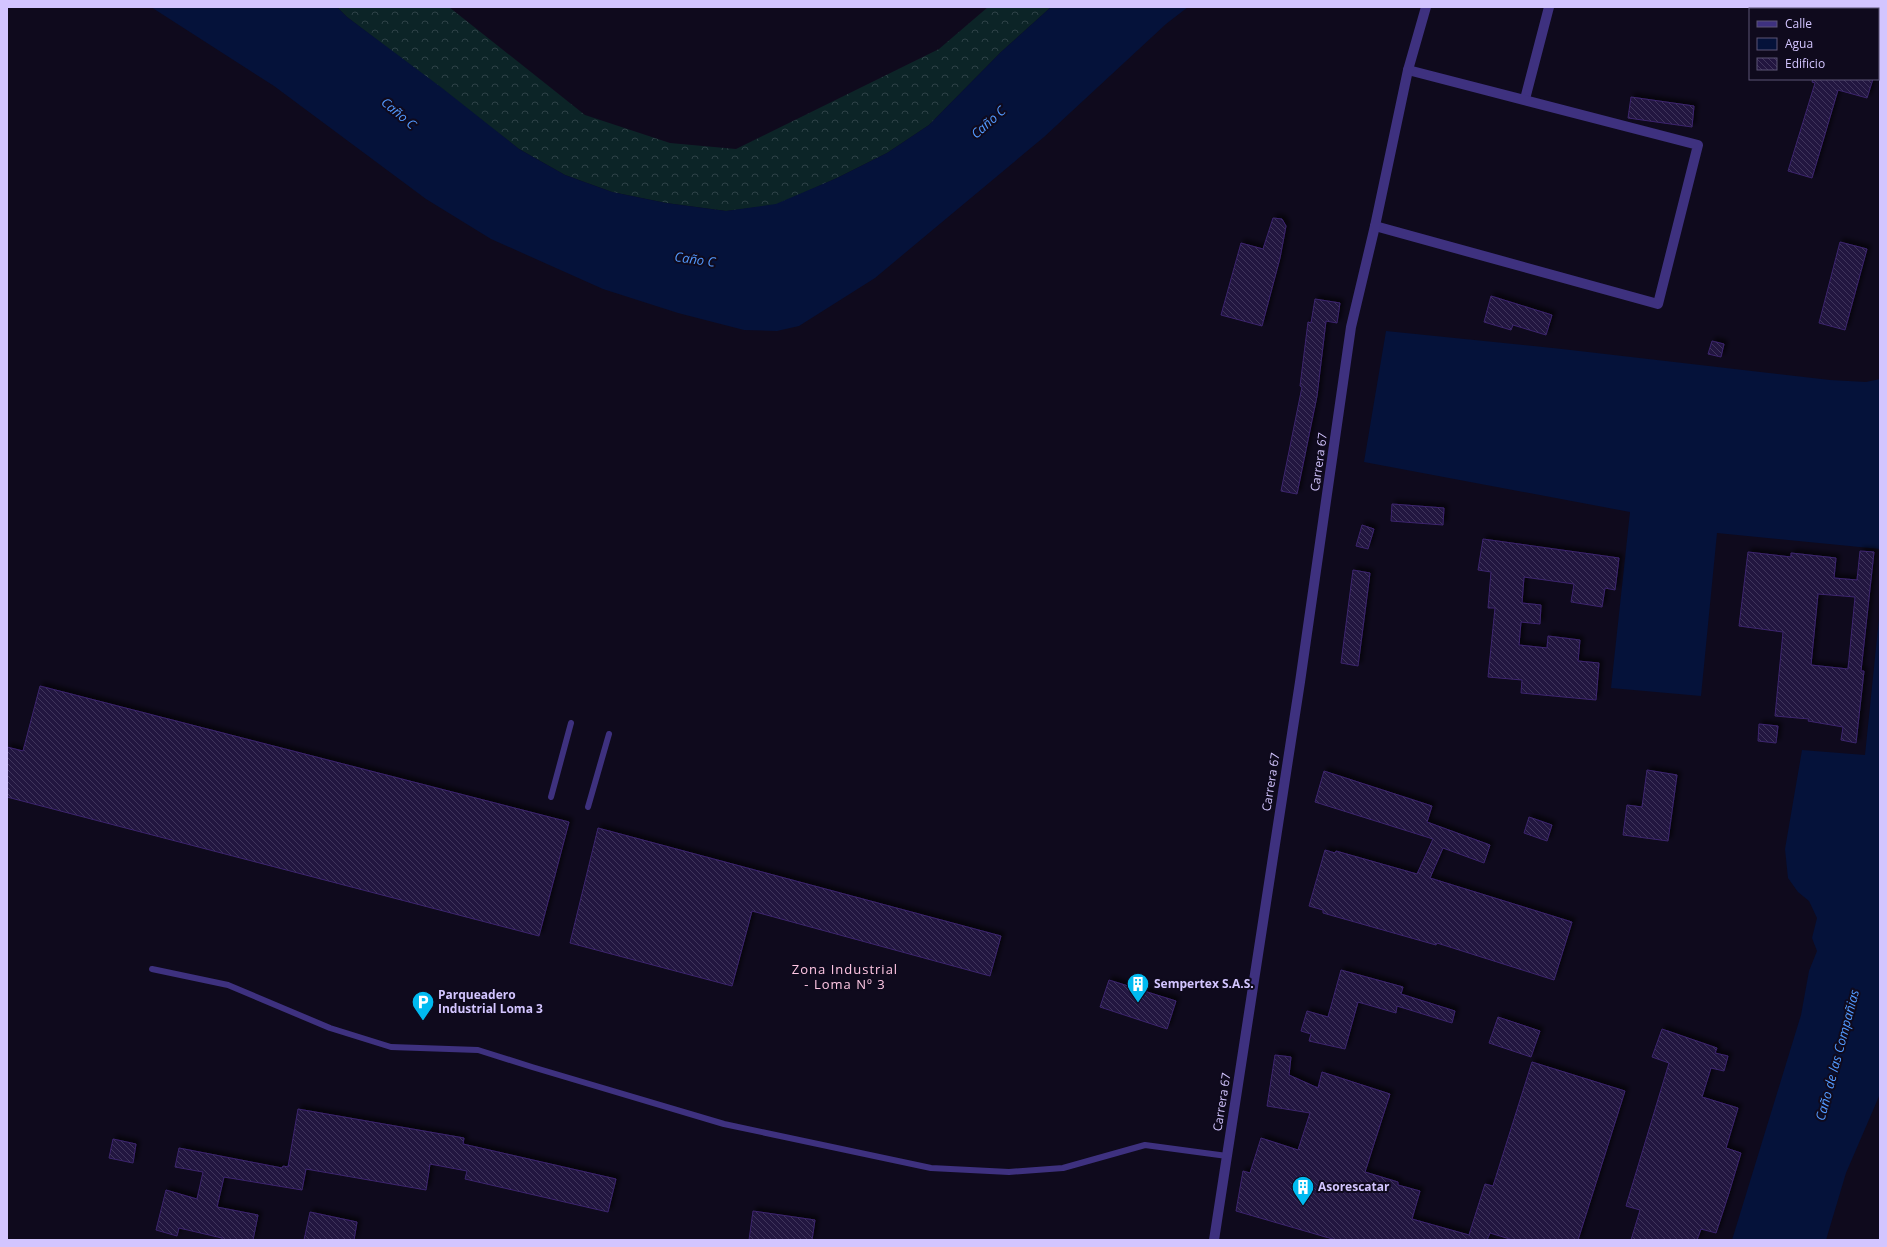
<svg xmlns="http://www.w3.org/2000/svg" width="1887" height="1247" font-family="'Open Sans',sans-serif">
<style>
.forest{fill:url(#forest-crowns)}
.water{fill:#05123a}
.building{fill:url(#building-back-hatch);stroke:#3c256d;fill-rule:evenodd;filter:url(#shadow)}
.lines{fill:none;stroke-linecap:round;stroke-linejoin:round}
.lane{stroke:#3e317f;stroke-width:6}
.street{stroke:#3e317f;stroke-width:10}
.labels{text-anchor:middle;stroke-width:4;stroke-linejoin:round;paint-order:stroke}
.street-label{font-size:12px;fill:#d3c5ff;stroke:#0f0a1d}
.poi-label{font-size:12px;font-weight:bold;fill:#d3c5ff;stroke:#0f0a1d;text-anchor:start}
.water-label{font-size:13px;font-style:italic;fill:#539aff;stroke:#0f0a1d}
.neighbourhood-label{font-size:13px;letter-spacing:1px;fill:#ffc7e4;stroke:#0f0a1d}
</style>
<defs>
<pattern id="forest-crowns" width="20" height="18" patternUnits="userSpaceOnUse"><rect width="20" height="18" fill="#0c2427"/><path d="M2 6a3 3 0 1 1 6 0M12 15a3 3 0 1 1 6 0" fill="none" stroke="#2e4247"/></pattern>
<pattern id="building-back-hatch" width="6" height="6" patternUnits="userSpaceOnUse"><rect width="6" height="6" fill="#22153f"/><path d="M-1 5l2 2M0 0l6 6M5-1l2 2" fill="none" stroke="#41365c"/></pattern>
<filter id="shadow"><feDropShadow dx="3.5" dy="-3.5" stdDeviation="2" flood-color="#0009"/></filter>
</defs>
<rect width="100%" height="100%" fill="#0f0a1d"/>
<polygon class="forest" points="337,7 449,7 585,115 670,143 736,149 939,49 988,7 1051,7 1001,52 929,125 887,153 837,178 776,205 726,211 666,203 612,192 565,175 519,149 347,17"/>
<g class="water">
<polygon points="151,7 337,7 347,17 442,88 519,149 565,175 612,192 666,203 726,211 776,204 837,178 887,153 929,125 1001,52 1051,7 1188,7 1166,24 1044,137 875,278 799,326 777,331 744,330 678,313 603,289 491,239 426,199 274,86"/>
<polygon points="1386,331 1562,349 1830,380 1866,382 1880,379 1880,549 1717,533 1701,696 1611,688 1630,512 1364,462"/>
<polygon points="1880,609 1880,1094 1846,1173 1826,1240 1732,1240 1801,1015 1809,971 1817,951 1812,938 1817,918 1809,901 1798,892 1788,878 1785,849 1802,750 1865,755"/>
</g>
<g class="building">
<polygon points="1813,79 1873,79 1867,98 1838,90 1812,178 1788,171 1815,83 1812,82"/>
<polygon points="1631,97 1694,106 1692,127 1628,118"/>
<polygon points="1273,218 1282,219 1286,226 1280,258 1262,326 1221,315 1241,243 1263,249"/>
<polygon points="1840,242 1867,249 1845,330 1819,323"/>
<polygon points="1491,296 1552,315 1546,335 1513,325 1511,330 1484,322"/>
<polygon points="1315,299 1340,303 1337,323 1326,321 1317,396 1297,494 1281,491 1302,387 1300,386 1308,322 1311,323"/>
<polygon points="1712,341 1724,344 1721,357 1708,354"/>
<polygon points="1392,504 1444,508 1443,525 1391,521"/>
<polygon points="1362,525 1374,529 1368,549 1356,546"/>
<polygon points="1483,539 1619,558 1615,590 1605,588 1602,607 1571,602 1574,584 1524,577 1522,603 1541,605 1540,624 1521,622 1519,645 1547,648 1548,636 1580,640 1578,661 1599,663 1596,700 1521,693 1522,680 1488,677 1495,608 1488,608 1491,572 1478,570"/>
<path d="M1860,551L1874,552L1861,671H1864L1856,743L1841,740L1843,727L1808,721L1809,719L1775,716L1783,632L1739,626L1748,552L1791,557V553L1836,558L1834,578L1857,580ZM1818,594L1855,597L1848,669L1811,665Z"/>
<polygon points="1353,570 1370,573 1358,666 1341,663"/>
<polygon points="40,686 569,822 539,936 7,797 7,747 23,751"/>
<polygon points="1759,724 1778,726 1776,743 1758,741"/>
<polygon points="1647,770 1677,775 1668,841 1623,835 1627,805 1642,807"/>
<polygon points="1324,771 1432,806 1427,822 1490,845 1484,863 1443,848 1430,878 1572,922 1554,980 1437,943 1436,945 1323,913 1323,910 1309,906 1325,850 1335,853 1336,851 1417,874 1433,839 1315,802"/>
<polygon points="1529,817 1552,825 1547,841 1524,833"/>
<polygon points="598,828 1001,936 990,976 752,911 732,986 570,943"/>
<polygon points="1341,970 1403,987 1401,994 1455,1011 1452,1023 1397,1006 1396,1013 1358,1002 1345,1049 1309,1041 1311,1034 1301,1031 1307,1011 1328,1017"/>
<polygon points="1109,980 1176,1001 1167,1029 1100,1007"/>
<polygon points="1498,1017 1540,1031 1531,1057 1489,1043"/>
<polygon points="1662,1029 1717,1048 1715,1053 1728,1056 1724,1071 1711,1068 1702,1097 1738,1108 1726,1148 1741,1153 1729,1193 1716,1233 1701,1229 1697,1240 1631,1240 1640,1210 1626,1206 1669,1063 1652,1057"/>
<polygon points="1275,1055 1291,1057 1289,1075 1318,1088 1322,1072 1390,1094 1365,1172 1398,1182 1398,1185 1420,1191 1412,1219 1469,1235 1485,1184 1493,1186 1532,1062 1625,1091 1578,1240 1513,1240 1490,1233 1487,1240 1336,1240 1236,1211 1243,1171 1250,1173 1261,1138 1298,1150 1310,1113 1267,1106"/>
<polygon points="298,1109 464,1138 463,1144 616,1179 608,1212 465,1179 467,1171 430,1164 426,1190 306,1169 302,1190 224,1177 217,1207 258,1215 253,1240 222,1240 222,1238 179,1228 177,1236 156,1230 166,1190 197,1199 203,1172 175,1167 179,1148 282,1168 283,1166 288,1167"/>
<polygon points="113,1139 136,1144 133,1163 109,1158"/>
<polygon points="753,1211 815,1220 812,1240 749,1240"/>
<polygon points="310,1212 357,1222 354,1240 304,1240"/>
</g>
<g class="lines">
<g class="lane">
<polyline points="551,797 571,723"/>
<polyline points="588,807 609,734"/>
<polyline points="152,969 228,985 330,1028 391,1047 478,1050 532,1067 724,1124 931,1168 1009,1172 1063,1168 1145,1145 1227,1156"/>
</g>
<g class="street">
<polyline points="1525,99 1549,7"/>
<polyline points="1375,226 1658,304 1698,145 1408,70"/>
<polyline points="1214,1240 1300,682 1351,327 1375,226 1408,70 1426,7"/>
</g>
</g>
<defs>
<g id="building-pin" transform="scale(1.15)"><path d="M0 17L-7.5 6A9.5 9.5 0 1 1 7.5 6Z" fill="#00baf0" stroke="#0f0a1d"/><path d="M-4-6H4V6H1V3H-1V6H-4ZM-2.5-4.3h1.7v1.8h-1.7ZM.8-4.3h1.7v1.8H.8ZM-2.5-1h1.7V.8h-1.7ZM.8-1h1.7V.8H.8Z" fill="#fff"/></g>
<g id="parking-pin" transform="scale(1.15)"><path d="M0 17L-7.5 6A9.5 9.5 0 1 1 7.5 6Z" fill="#00baf0" stroke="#0f0a1d"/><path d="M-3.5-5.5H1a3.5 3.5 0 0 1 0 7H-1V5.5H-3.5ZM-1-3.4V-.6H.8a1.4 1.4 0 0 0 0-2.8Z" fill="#fff"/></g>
</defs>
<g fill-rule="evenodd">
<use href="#building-pin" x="1138" y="984"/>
<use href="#parking-pin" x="423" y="1002"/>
<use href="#building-pin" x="1303" y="1187"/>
</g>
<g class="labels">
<g class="street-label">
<text transform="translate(1319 462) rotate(-82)" y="4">Carrera 67</text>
<text transform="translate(1271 782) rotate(-81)" y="4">Carrera 67</text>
<text transform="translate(1222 1102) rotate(-81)" y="4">Carrera 67</text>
</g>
<g class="poi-label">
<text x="1154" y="988">Sempertex S.A.S.</text>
<text x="438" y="999">Parqueadero<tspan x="438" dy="14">Industrial Loma 3</tspan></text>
<text x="1318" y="1191">Asorescatar</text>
</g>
<g class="water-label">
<text transform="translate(399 113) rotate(40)" y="5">Caño C</text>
<text transform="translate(988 122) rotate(-42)" y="5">Caño C</text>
<text transform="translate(695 259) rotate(8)" y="5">Caño C</text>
<text transform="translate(1837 1055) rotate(-75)" y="5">Caño de las Compañias</text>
</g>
<g class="neighbourhood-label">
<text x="845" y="974">Zona Industrial<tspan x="845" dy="15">- Loma Nº 3</tspan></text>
</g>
</g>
<rect width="1887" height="1247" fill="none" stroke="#d3c5ff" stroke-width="16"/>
<rect x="1749" y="8" width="130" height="72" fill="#0f0a1d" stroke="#5d5577"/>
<rect x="1757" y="21" width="20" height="6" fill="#3e317f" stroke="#5d5577"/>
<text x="1785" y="28" font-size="12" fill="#d3c5ff">Calle</text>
<rect x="1757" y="38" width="20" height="12" fill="#05123a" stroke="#5d5577"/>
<text x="1785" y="48" font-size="12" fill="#d3c5ff">Agua</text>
<rect x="1757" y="58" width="20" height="12" fill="url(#building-back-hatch)" stroke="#5d5577"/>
<text x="1785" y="68" font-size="12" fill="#d3c5ff">Edificio</text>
</svg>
